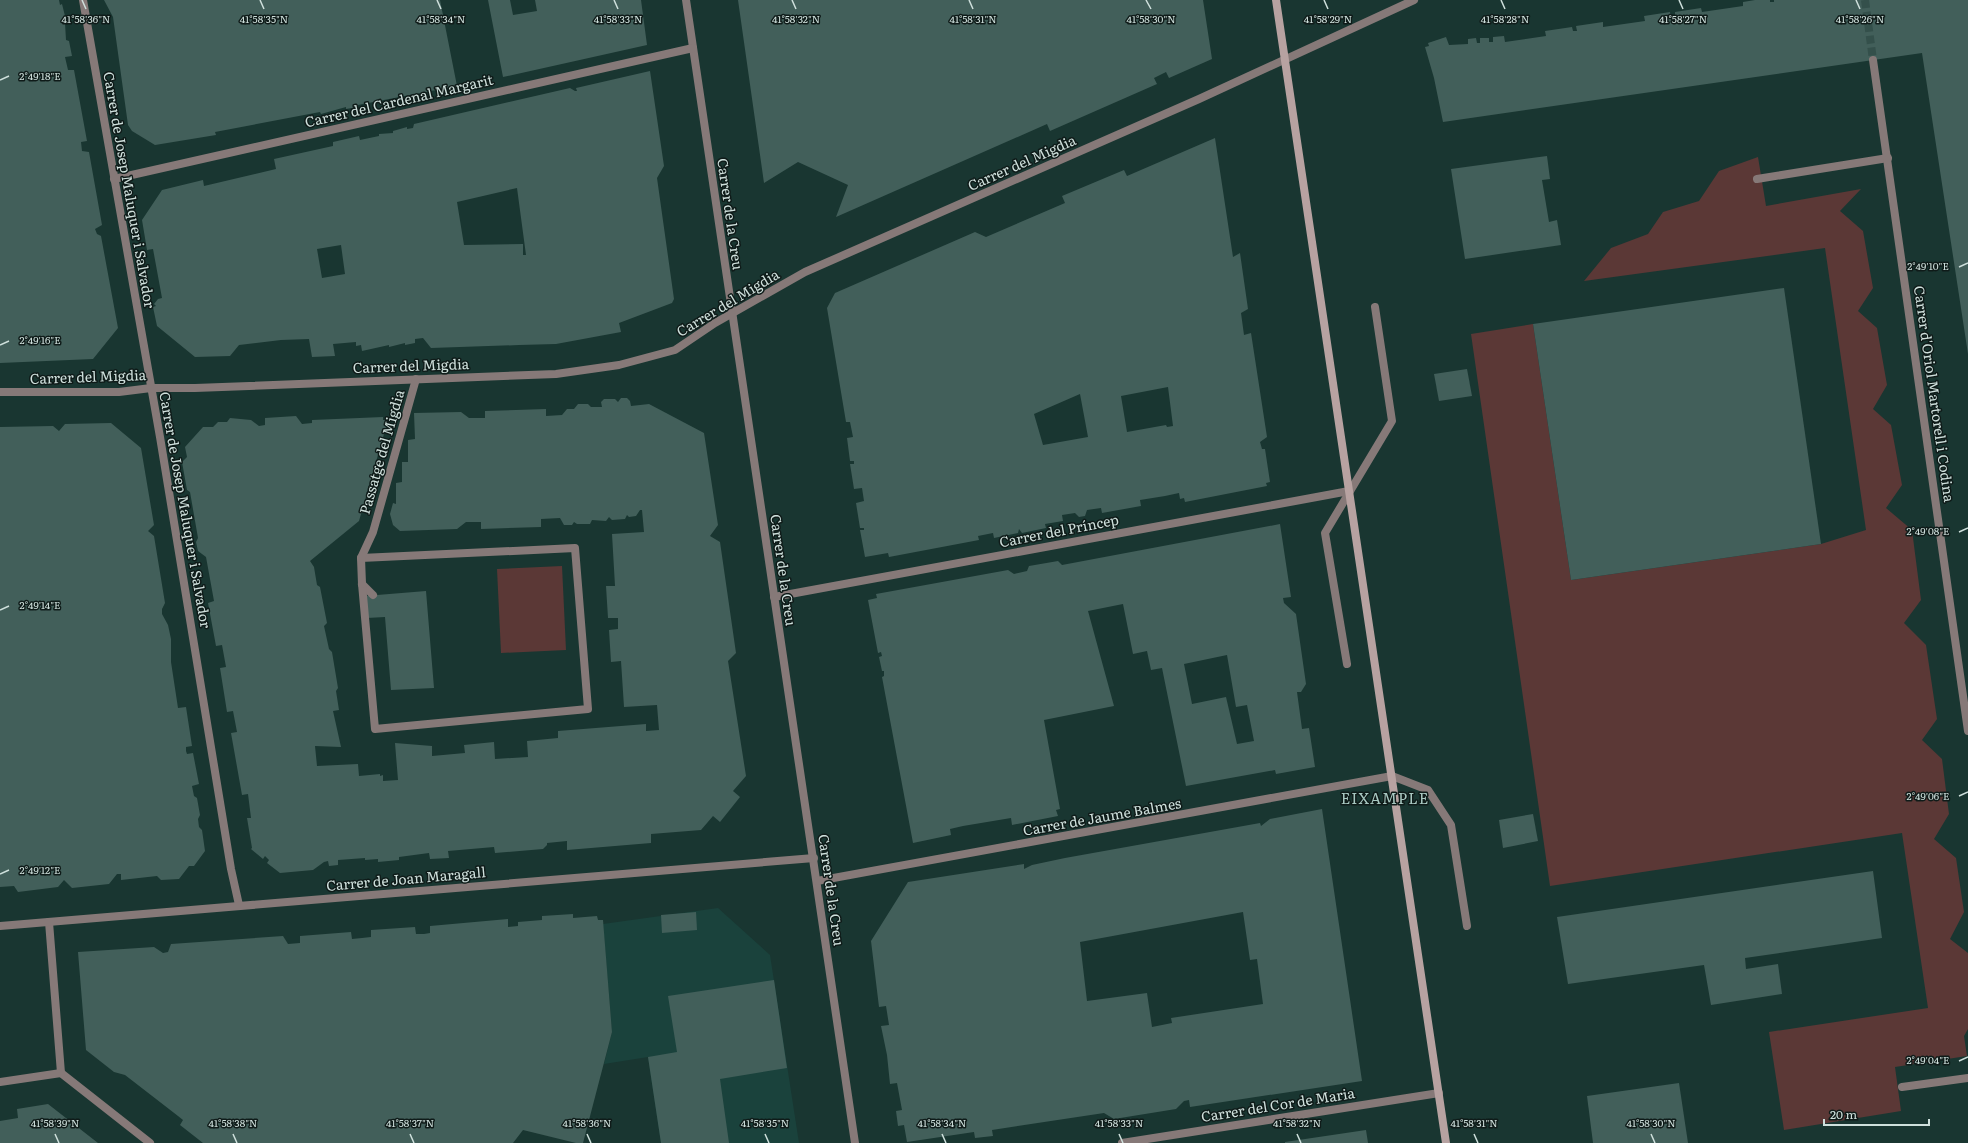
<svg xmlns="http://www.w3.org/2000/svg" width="1968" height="1143" font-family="Literata,serif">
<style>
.built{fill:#1a423c}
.green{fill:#5b3836}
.building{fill:#425f5a;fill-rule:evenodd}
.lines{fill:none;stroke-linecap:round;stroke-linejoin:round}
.minor-tunnel{stroke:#34504b;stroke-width:8;stroke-dasharray:8 4;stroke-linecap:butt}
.service{stroke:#867978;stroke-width:8}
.pedestrian{stroke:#867978;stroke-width:8}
.minor{stroke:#867978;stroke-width:8}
.secondary{stroke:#b7a2a1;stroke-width:8}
.ticks{fill:none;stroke:#cfe0dc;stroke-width:1.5}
.labels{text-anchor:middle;stroke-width:3;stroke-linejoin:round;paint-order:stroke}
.street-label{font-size:14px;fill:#cfe0dc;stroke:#0f1b19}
.neighbourhood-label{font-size:15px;letter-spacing:1px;fill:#a8c8c1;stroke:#0f1b19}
.ticks-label{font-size:10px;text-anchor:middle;fill:#cfe0dc;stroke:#0f1b19;stroke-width:3;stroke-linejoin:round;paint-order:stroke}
</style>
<rect width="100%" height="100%" fill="#193631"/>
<polygon class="built" points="718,908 770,955 799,1143 661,1143 648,1057 604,1064 612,1032 603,924"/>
<g class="green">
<polygon points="1758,157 1766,206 1861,189 1840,211 1863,231 1873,288 1858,311 1877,328 1887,385 1873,409 1891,425 1902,485 1886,508 1912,530 1921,600 1904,623 1926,645 1937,719 1922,740 1942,759 1949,814 1934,839 1956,858 1964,912 1950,939 1968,953 1968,1029 1964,1036 1967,1056 1895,1067 1901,1111 1784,1130 1769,1032 1928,1008 1902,833 1550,886 1471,334 1533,324 1571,580 1821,544 1866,530 1825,248 1584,281 1611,248 1648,234 1663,212 1699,201 1719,171"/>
<polygon points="562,566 566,650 501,653 497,569"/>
</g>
<g class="building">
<polygon points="0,0 59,0 60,5 62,4 66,20 63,20 65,23 66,40 69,41 72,56 65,57 68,70 74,70 87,141 81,142 82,151 89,152 102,225 95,229 97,234 101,236 118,328 93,359 0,363"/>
<polygon points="104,0 440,0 457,86 363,104 358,105 358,107 346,109 346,107 321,114 320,112 215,132 216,135 155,145 132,131 128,125 113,17"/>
<polygon points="488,0 510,0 513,15 537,11 535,0 641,0 647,45 503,77"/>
<polygon points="738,0 1203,0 1212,59 1169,78 1166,72 1154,78 1157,84 1050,131 1047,124 836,217 848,185 798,162 764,183"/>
<polygon points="1755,0 1770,0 1770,2 1774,2 1774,0 1968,0 1968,354 1922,53 1443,122 1434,78 1425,47 1429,46 1428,43 1446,37 1449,45 1468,44 1468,39 1476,38 1477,43 1480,43 1480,38 1489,38 1489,42 1493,42 1493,37 1504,36 1505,42 1546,36 1545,31 1572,27 1573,31 1577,31 1576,26 1603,22 1603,27 1645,21 1644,16 1670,12 1671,17 1675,16 1675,12 1701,8 1702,12 1743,6 1743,2"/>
<path d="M650,71L664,166L657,178L674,299L672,303L619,323L621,332L556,344L519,345L431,348L423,338L415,339V343L405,345V343L389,347V345L362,351L361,345L356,346V342L333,344L335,356L312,357L309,339L281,340L239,345L230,356L195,357L157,326L153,307L156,306L154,304L158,299L162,298L153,249L147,250L142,220L162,190L203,180L204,186L276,169L274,159L333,146V142L359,136L360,140L379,136V134L393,133V131L407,127V129L413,128L414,124L570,88L575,91H577L576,88ZM517,188L526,255H523V244L464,245L457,202ZM341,245L345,274L322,278L317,249Z"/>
<path d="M1215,138L1233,257L1240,253L1248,309L1241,313L1244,335L1251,333L1267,437L1260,442L1262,449H1265L1270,482L1266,483L1267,486L1185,502L1184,498L1180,499L1179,493L1165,496L1140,500L1141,506L1102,513L1101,508L1087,510L1085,516L1079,517L1075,513L1062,515L1063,521L1045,524L1046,528L1022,533L1019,529L1018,533L994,538L993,533L978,536L979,540L889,557L888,553L865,557L860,530H864V528H860L856,503L864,501L862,488L854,489L850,464H854V461H850L847,438L853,437L850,422H846L827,308L835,293L975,232L986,237L1065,203L1062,196L1124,170L1127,176ZM1168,387L1173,426L1167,427L1166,425L1127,432L1121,396ZM1080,394L1088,437L1043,445L1034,414Z"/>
<polygon points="1547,156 1550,179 1542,180 1549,222 1557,220 1561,245 1465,259 1451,169"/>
<polygon points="1784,288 1821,544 1571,580 1533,324"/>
<polygon points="1467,369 1472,396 1439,401 1434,374"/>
<polygon points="621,398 627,398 630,401 631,406 649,404 704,433 718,525 710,536 720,542 736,653 728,661 746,776 733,791 740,797 720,822 713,816 701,830 651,834 651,843 567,850 567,841 547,843 547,845 543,849 495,853 494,847 448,851 449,858 430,859 429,853 399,857 399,860 378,862 378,859 365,860 365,858 338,860 338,865 329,866 328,861 324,862 313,870 280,873 267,863 269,860 265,856 263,859 251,849 252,848 247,818 251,818 248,794 242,795 231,733 237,732 233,711 227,712 220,668 226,667 222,645 216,646 208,603 214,601 206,557 198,551 196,542 198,538 190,492 187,490 182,462 187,457 185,447 203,427 213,427 218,422 227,422 230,418 251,420 259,426 265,425 265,418 296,416 302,424 312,423 312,420 383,417 383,420 388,420 359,521 310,561 314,567 317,585 320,587 327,623 324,626 329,649 332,652 338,688 336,691 339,710 333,711 341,747 315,746 317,766 358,764 359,776 380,774 380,776 383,775 383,781 398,780 395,743 432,746 432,756 465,753 464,745 494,742 495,759 528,757 527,741 558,738 558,731 646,724 646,731 659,730 657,705 624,707 621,661 611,662 609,630 618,629 618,618 608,618 606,586 615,586 612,534 644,532 642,510 640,510 636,516 629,517 627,515 625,519 612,520 609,517 606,521 592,520 590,524 577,524 574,522 572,525 564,525 560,518 541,519 541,527 481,529 481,522 466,522 457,529 400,531 393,525 390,514 393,503 396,504 396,483 402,482 402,462 408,462 408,440 415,439 414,413 461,412 469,418 485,418 485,411 546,409 546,416 562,415 567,409 574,409 578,404 588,404 591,407 602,407 601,402 604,399 615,399 618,402"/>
<polygon points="111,423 141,448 154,525 148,531 154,536 165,603 162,609 162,614 168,625 171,639 171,662 178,708 186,707 192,746 186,747 186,751 187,754 193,753 199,784 192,786 194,796 197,798 200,815 198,819 199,827 202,830 205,851 194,866 189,866 179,879 161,880 157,876 121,880 121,874 117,874 109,884 72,888 64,880 58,887 18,892 14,886 0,887 0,427 53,426 59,431 65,424"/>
<path d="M1280,524L1291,597L1283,598L1284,603L1296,614L1306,684L1301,692H1297L1302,729L1309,728L1315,767L1276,774L1275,770L1186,786L1162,668L1151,670L1147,651L1133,654L1123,604L1088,611L1114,706L1044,720L1060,809L1056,810L1058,816L1012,825L1011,818L963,826L950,829L951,835L913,843L882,677L884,676V671H882L879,657L882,656L881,652L878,653L868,600L877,598L876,594L1008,570L1014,574L1027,571L1029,566L1058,561L1062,565ZM1227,655L1236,707L1247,705L1254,741L1237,744L1226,697L1192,704L1184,664Z"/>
<polygon points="426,591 434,688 391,690 385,617 367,618 365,596"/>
<path d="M1322,809L1362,1081L1190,1107L1189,1100L1184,1101L1176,1109L1114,1119L1104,1113L992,1130L993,1136L975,1138L974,1132L907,1142L904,1125L898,1126L896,1111L902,1110L897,1083L890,1084L887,1055L881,1026L889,1025L886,1006L879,1007L871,941L908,882L1024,864V869L1032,865L1065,858L1260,823L1261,826L1270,819ZM1243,912L1250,960L1257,959L1263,1004L1171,1018L1172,1023L1152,1027L1147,993L1087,1001L1080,942Z"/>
<polygon points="1533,814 1538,841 1503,848 1499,820"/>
<polygon points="1873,871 1882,938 1745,958 1746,969 1778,964 1782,994 1711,1005 1704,965 1568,984 1557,917"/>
<polygon points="696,912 697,930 662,933 661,915"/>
<polygon points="573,914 573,918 597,916 598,920 603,920 612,1032 583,1143 576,1143 523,1130 513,1143 203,1143 180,1125 183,1120 178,1116 125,1075 114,1072 86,1050 78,952 154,947 163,953 168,952 171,944 283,936 288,944 300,943 300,936 351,932 352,939 362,938 371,937 371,930 415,927 416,934 424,934 430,933 430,926 508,919 508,927 518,926 518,922 542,920 542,916"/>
<polygon points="774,980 787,1068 720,1079 729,1143 661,1143 648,1057 677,1052 668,996"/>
<polygon points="1679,1083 1688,1143 1593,1143 1587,1096"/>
<polygon points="48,1104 98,1143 0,1143 0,1121 18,1118 17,1109"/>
<polygon points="1366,1130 1368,1143 1285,1143 1285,1142"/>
</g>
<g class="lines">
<polyline class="minor-tunnel" points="1865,0 1873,60"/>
<g class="service">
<polyline points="1757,179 1888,158"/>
<polyline points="362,584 373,595"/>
<polyline points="1347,664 1325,533 1392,421 1375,307"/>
<polyline points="1392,776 1428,790 1451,825 1467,926"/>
<polyline points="1902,1087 1968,1078"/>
</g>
<polyline class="pedestrian" points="361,558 575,548 588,709 375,729 362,584"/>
<g class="minor">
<polyline points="83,0 160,437 231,869 239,905"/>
<polyline points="686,0 855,1143"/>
<polyline points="1873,60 1968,731"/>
<polyline points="114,179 693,48"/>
<polyline points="0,392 119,392 151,388 195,388 556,374 619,365 675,350 715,323 805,272 1199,99 1414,0"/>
<polyline points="362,584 361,558 373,532 416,379"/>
<polyline points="774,597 1349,491"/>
<polyline points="817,881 1392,776"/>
<polyline points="49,922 61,1073"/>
<polyline points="0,926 814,858"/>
<polyline points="61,1073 150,1143"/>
<polyline points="0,1082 61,1073"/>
<polyline points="1122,1143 1439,1093"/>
</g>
<polyline class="secondary" points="1276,0 1446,1143"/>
</g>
<path class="ticks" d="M82,0L86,9M260,0L264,9M437,0L441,9M614,0L618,9M792,0L796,9M969,0L973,9M1146,0L1151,9M1324,0L1328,9M1501,0L1505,9M1679,0L1683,9M1856,0L1860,9M0,80L9,76M1959,267L1968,263M0,345L9,341M1959,532L1968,528M0,610L9,606M1959,796L1968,792M0,874L9,870M1959,1061L1968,1057M55,1134L59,1143M233,1134L237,1143M410,1134L414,1143M587,1134L591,1143M765,1134L769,1143M942,1134L946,1143M1119,1134L1123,1143M1297,1134L1301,1143M1474,1134L1478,1143M1651,1134L1655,1143"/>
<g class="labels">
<g class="street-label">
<text transform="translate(399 101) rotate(-13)" y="5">Carrer del Cardenal Margarit</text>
<text transform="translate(1022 163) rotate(-24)" y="5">Carrer del Migdia</text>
<text transform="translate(129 190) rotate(80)" y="5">Carrer de Josep Maluquer i Salvador</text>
<text transform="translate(730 214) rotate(82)" y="5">Carrer de la Creu</text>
<text transform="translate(728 303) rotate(-31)" y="5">Carrer del Migdia</text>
<text transform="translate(411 366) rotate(-2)" y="5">Carrer del Migdia</text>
<text transform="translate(88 377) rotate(-2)" y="5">Carrer del Migdia</text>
<text transform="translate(1934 394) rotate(82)" y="5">Carrer d'Oriol Martorell i Codina</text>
<text transform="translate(382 452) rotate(-74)" y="5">Passatge del Migdia</text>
<text transform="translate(185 510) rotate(80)" y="5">Carrer de Josep Maluquer i Salvador</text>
<text transform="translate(1059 531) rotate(-11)" y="5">Carrer del Príncep</text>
<text transform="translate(783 570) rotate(82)" y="5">Carrer de la Creu</text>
<text transform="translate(1102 817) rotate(-10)" y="5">Carrer de Jaume Balmes</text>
<text transform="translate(406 879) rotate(-5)" y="5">Carrer de Joan Maragall</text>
<text transform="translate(831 890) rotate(82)" y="5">Carrer de la Creu</text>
<text transform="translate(1278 1105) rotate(-9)" y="5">Carrer del Cor de Maria</text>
</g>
<g class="neighbourhood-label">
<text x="1385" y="804">EIXAMPLE</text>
</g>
</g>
<g class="ticks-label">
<text x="1683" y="23">41°58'27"N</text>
<text x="1860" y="23">41°58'26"N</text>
<text x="86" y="23">41°58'36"N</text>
<text x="264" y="23">41°58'35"N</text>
<text x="441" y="23">41°58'34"N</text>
<text x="618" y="23">41°58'33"N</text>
<text x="796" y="23">41°58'32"N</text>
<text x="973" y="23">41°58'31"N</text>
<text x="1151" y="23">41°58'30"N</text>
<text x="1328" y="23">41°58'29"N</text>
<text x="1505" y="23">41°58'28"N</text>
<text x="40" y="80">2°49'18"E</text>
<text x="1928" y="270">2°49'10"E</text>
<text x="40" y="344">2°49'16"E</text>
<text x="1928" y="535">2°49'08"E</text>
<text x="40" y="609">2°49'14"E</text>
<text x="1928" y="800">2°49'06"E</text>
<text x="40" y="874">2°49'12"E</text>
<text x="1928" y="1064">2°49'04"E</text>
<text x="55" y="1127">41°58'39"N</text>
<text x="233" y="1127">41°58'38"N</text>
<text x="410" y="1127">41°58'37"N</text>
<text x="587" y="1127">41°58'36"N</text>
<text x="765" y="1127">41°58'35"N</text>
<text x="942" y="1127">41°58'34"N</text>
<text x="1119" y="1127">41°58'33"N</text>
<text x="1297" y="1127">41°58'32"N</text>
<text x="1474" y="1127">41°58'31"N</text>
<text x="1651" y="1127">41°58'30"N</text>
</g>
<path d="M1824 1119v6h105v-6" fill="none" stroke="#cfe0dc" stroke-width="2"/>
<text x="1830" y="1119" font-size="12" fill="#cfe0dc" stroke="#0f1b19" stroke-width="3" paint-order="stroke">20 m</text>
</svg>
